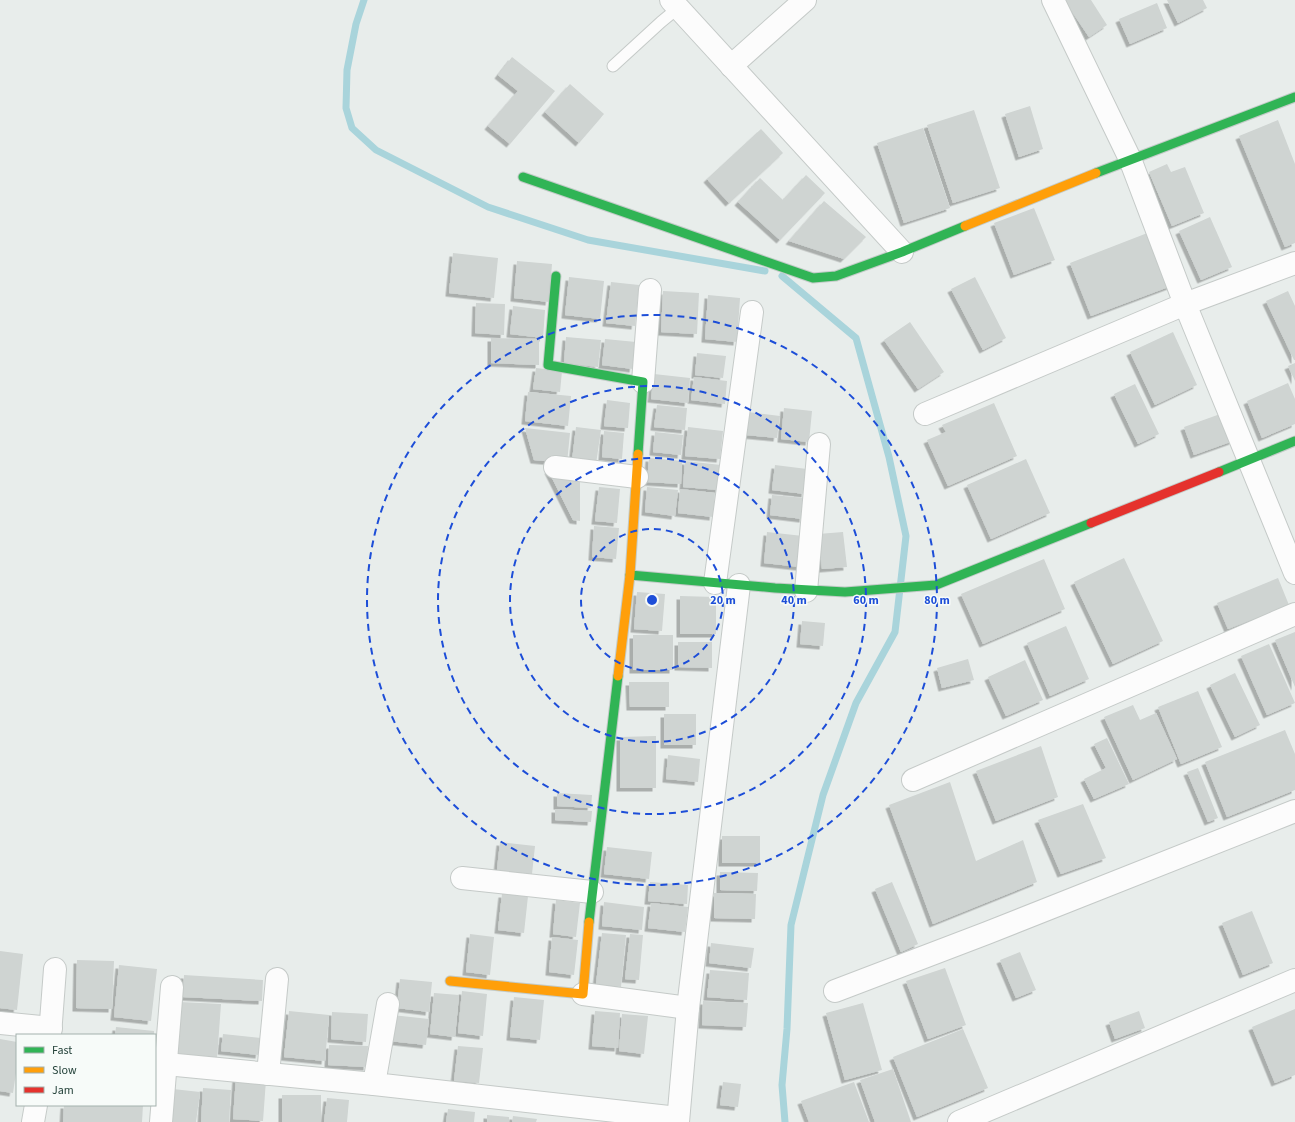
<svg xmlns="http://www.w3.org/2000/svg" width="1295" height="1122" font-family="'Source Sans 3',sans-serif">
<style>
.lines{fill:none;stroke-linecap:round;stroke-linejoin:round}
.stream{stroke:#a9d4db;stroke-width:7}
.building{fill:#cfd4d2;filter:url(#shadow)}
.lane-casing{stroke:#c5cac8;stroke-width:13}
.street-casing{stroke:#c5cac8;stroke-width:24}
.fast-casing{stroke:#c3cbc8;stroke-width:11}
.slow-casing{stroke:#c3cbc8;stroke-width:11}
.jam-casing{stroke:#c3cbc8;stroke-width:11}
.lane{stroke:#fcfcfc;stroke-width:11}
.street{stroke:#fcfcfc;stroke-width:22}
.fast{stroke:#30b455;stroke-width:9}
.slow{stroke:#ff9f0a;stroke-width:9}
.jam{stroke:#e5322d;stroke-width:9}
.ring{fill:none;stroke:#1d4ed8;stroke-width:2;stroke-dasharray:7 5}
.centre{fill:#1d4ed8;stroke:#f7fbf9;stroke-width:2}
.ring-label{font-size:12px;text-anchor:middle;font-weight:bold;fill:#1d4ed8;stroke:#f7fbf9;stroke-width:3;stroke-linejoin:round;paint-order:stroke}
</style>
<defs>
<filter id="shadow"><feDropShadow dx="-3.5" dy="3.5" stdDeviation="0" flood-color="#0004"/></filter>
</defs>
<rect width="100%" height="100%" fill="#e8edeb"/>
<g class="lines">
<g class="stream">
<polyline points="364,0 356,24 347,70 346,108 352,128 376,150 488,207 588,240 765,271"/>
<polyline points="782,276 856,338 889,457 906,536 895,632 856,703 823,795 791,925 787,1029 782,1085 785,1122"/>
</g>
</g>
<g class="building">
<polygon points="1064,0 1091,0 1107,25 1089,37"/>
<polygon points="1167,0 1203,0 1207,8 1178,23"/>
<polygon points="1157,3 1167,28 1130,44 1119,19"/>
<polygon points="512,57 555,91 510,144 488,126 518,91 498,75"/>
<polygon points="570,84 604,114 579,143 545,112"/>
<polygon points="1030,106 1043,149 1019,157 1005,114"/>
<polygon points="974,110 1000,188 953,203 927,125"/>
<polygon points="1278,120 1295,164 1295,243 1285,247 1239,136"/>
<polygon points="923,128 950,208 904,223 877,143"/>
<polygon points="761,129 783,153 729,203 707,179"/>
<polygon points="1167,164 1171,172 1185,167 1204,213 1172,226 1149,172"/>
<polygon points="806,175 825,193 780,240 738,202 760,178 783,200"/>
<polygon points="824,201 866,237 844,259 789,241"/>
<polygon points="1034,208 1055,260 1014,275 994,223"/>
<polygon points="1210,217 1232,267 1201,280 1179,231"/>
<polygon points="1150,232 1171,286 1091,316 1070,263"/>
<polygon points="453,253 498,258 494,298 449,293"/>
<polygon points="517,261 552,264 549,302 514,298"/>
<polygon points="569,277 604,281 600,319 565,315"/>
<polygon points="975,277 1006,338 983,350 951,289"/>
<polygon points="611,282 639,285 635,326 606,323"/>
<polygon points="663,291 699,293 697,334 661,332"/>
<polygon points="1288,291 1295,306 1295,360 1294,360 1266,301"/>
<polygon points="708,295 740,298 737,342 705,339"/>
<polygon points="476,303 505,304 504,335 475,333"/>
<polygon points="513,306 545,310 543,338 510,334"/>
<polygon points="910,322 944,372 918,389 884,340"/>
<polygon points="1173,332 1197,385 1155,405 1130,352"/>
<polygon points="566,337 601,340 598,367 564,363"/>
<polygon points="491,338 539,339 539,365 491,363"/>
<polygon points="605,339 636,342 633,369 602,365"/>
<polygon points="697,353 726,356 723,378 695,375"/>
<polygon points="1295,363 1295,381 1288,366"/>
<polygon points="536,368 562,371 560,392 533,389"/>
<polygon points="654,374 690,378 688,403 651,399"/>
<polygon points="694,377 727,381 725,404 691,400"/>
<polygon points="1288,383 1295,399 1295,424 1262,438 1247,401"/>
<polygon points="1135,384 1159,434 1138,444 1114,394"/>
<polygon points="528,392 571,396 568,426 525,421"/>
<polygon points="607,400 630,403 628,428 604,426"/>
<polygon points="994,403 1017,456 948,486 927,440 946,432 942,425"/>
<polygon points="657,405 687,408 685,430 654,427"/>
<polygon points="784,408 812,411 809,442 781,439"/>
<polygon points="748,412 780,416 777,438 746,435"/>
<polygon points="1223,413 1233,441 1194,455 1184,427"/>
<polygon points="576,427 601,430 596,464 572,461"/>
<polygon points="688,427 723,431 720,459 685,456"/>
<polygon points="525,428 570,433 567,463 534,460"/>
<polygon points="604,431 624,433 622,459 602,457"/>
<polygon points="655,432 683,435 681,455 653,452"/>
<polygon points="649,458 682,461 681,484 647,482"/>
<polygon points="1026,459 1050,513 991,539 967,485"/>
<polygon points="685,461 721,465 719,490 683,487"/>
<polygon points="775,465 807,469 805,494 772,490"/>
<polygon points="548,470 580,477 580,521 573,520"/>
<polygon points="599,487 620,489 617,523 595,521"/>
<polygon points="647,487 678,490 675,516 645,512"/>
<polygon points="680,489 715,493 713,517 678,513"/>
<polygon points="772,495 805,498 803,519 770,515"/>
<polygon points="594,526 619,528 616,559 592,557"/>
<polygon points="767,532 803,536 800,567 764,563"/>
<polygon points="843,532 847,567 822,569 818,534"/>
<polygon points="1124,558 1163,641 1113,664 1074,582"/>
<polygon points="1044,559 1065,609 983,644 961,594"/>
<polygon points="1278,578 1289,605 1228,629 1217,603"/>
<polygon points="637,592 665,594 662,631 634,629"/>
<polygon points="680,596 716,597 716,634 680,634"/>
<polygon points="802,621 825,623 823,646 800,644"/>
<polygon points="1066,626 1089,679 1050,696 1027,643"/>
<polygon points="1295,632 1295,687 1275,640"/>
<rect x="633" y="635" width="40" height="35"/>
<polygon points="678,642 712,642 712,668 678,667"/>
<polygon points="1269,644 1295,703 1267,715 1241,656"/>
<polygon points="968,659 974,680 942,688 937,668"/>
<polygon points="1025,660 1043,700 1006,716 988,677"/>
<polygon points="1235,673 1260,725 1235,737 1210,685"/>
<polygon points="629,682 669,682 669,707 630,707"/>
<polygon points="1198,691 1222,747 1181,764 1158,707"/>
<polygon points="1133,705 1140,720 1156,713 1177,759 1133,780 1104,717"/>
<rect x="664" y="714" width="32" height="31"/>
<polygon points="1285,730 1295,754 1295,790 1227,817 1205,762"/>
<polygon points="656,736 656,788 620,788 620,737"/>
<polygon points="1107,738 1129,784 1094,799 1084,779 1106,768 1094,744"/>
<polygon points="1041,746 1058,797 996,821 976,771"/>
<polygon points="668,755 700,759 698,782 666,779"/>
<polygon points="1198,768 1218,818 1208,822 1187,772"/>
<polygon points="950,782 976,861 1023,840 1037,882 933,924 889,805"/>
<polygon points="557,793 592,795 591,808 557,806"/>
<polygon points="1083,804 1106,858 1061,874 1038,820"/>
<polygon points="555,809 592,811 591,822 555,820"/>
<rect x="722" y="836" width="38" height="27"/>
<polygon points="500,842 535,846 532,874 497,870"/>
<polygon points="607,847 652,852 649,879 604,874"/>
<polygon points="720,872 758,873 757,891 720,890"/>
<polygon points="650,882 688,885 687,904 648,901"/>
<polygon points="892,882 918,944 901,952 875,889"/>
<polygon points="714,893 756,894 755,919 714,918"/>
<polygon points="502,894 528,896 524,933 498,930"/>
<polygon points="556,900 580,903 576,937 553,934"/>
<polygon points="604,902 644,907 642,930 602,926"/>
<polygon points="651,903 688,907 685,932 648,928"/>
<polygon points="1252,911 1273,963 1243,975 1222,923"/>
<polygon points="602,933 626,935 621,987 596,984"/>
<polygon points="470,934 494,937 490,975 466,972"/>
<polygon points="630,934 643,935 639,980 625,979"/>
<polygon points="552,937 578,940 574,975 549,972"/>
<polygon points="711,943 754,948 751,968 709,963"/>
<polygon points="0,951 23,954 17,1010 0,1008"/>
<polygon points="1020,952 1036,990 1016,998 1000,960"/>
<polygon points="77,960 114,961 112,1009 76,1008"/>
<polygon points="119,965 157,969 151,1021 114,1017"/>
<polygon points="945,968 966,1025 928,1039 906,981"/>
<polygon points="710,970 749,973 747,1000 707,997"/>
<polygon points="184,975 263,980 262,1001 183,997"/>
<polygon points="400,979 432,982 429,1012 397,1008"/>
<polygon points="462,991 487,994 483,1036 458,1033"/>
<polygon points="434,993 459,995 455,1037 430,1034"/>
<polygon points="514,997 544,1000 540,1040 510,1037"/>
<polygon points="703,1001 748,1003 746,1027 702,1025"/>
<polygon points="180,1002 221,1004 217,1059 177,1056"/>
<polygon points="863,1003 882,1070 845,1080 826,1013"/>
<polygon points="1295,1009 1295,1075 1275,1083 1252,1027"/>
<polygon points="289,1011 329,1015 325,1061 284,1057"/>
<polygon points="595,1011 620,1013 618,1048 592,1046"/>
<polygon points="1139,1011 1145,1028 1115,1039 1109,1022"/>
<polygon points="332,1012 368,1014 366,1042 331,1039"/>
<polygon points="622,1014 648,1016 644,1054 619,1051"/>
<polygon points="392,1015 429,1019 426,1045 389,1041"/>
<polygon points="116,1027 154,1031 154,1035 115,1035"/>
<polygon points="963,1029 988,1088 917,1117 893,1057"/>
<polygon points="223,1034 261,1038 259,1055 221,1051"/>
<polygon points="0,1039 17,1042 17,1066 13,1093 0,1091"/>
<polygon points="329,1045 368,1046 367,1067 328,1065"/>
<polygon points="458,1046 483,1048 479,1083 454,1081"/>
<polygon points="893,1069 911,1122 875,1122 860,1080"/>
<polygon points="236,1077 266,1080 263,1121 233,1119"/>
<polygon points="723,1082 741,1084 738,1107 720,1105"/>
<polygon points="854,1082 869,1122 809,1122 801,1101"/>
<polygon points="203,1088 231,1090 229,1122 201,1122"/>
<polygon points="173,1089 200,1092 196,1122 170,1122"/>
<rect x="282" y="1095" width="39" height="27"/>
<polygon points="327,1098 349,1100 347,1122 324,1122"/>
<polygon points="64,1105 143,1105 142,1122 63,1122"/>
<polygon points="448,1109 475,1112 474,1122 446,1122"/>
<polygon points="487,1115 509,1117 509,1122 487,1122"/>
<polygon points="513,1116 537,1119 536,1122 512,1122"/>
</g>
<g class="lines">
<g class="lane-casing">
<polyline id="lane" points="613,66 661,22 678,8"/>
</g>
<g class="street-casing">
<g id="street">
<polyline points="671,0 902,252"/>
<polyline points="1053,0 1130,159 1185,304 1295,573"/>
<polyline points="731,66 805,0"/>
<polyline points="643,382 650,290"/>
<polyline points="925,414 1185,304 1295,263"/>
<polyline points="555,467 637,477"/>
<polyline points="715,583 752,312"/>
<polyline points="806,591 819,444"/>
<polyline points="913,780 1295,614"/>
<polyline points="462,878 592,892"/>
<polyline points="835,991 987,933 1295,811"/>
<polyline points="583,994 688,1008"/>
<polyline points="388,1004 374,1084 678,1118"/>
<polyline points="0,1023 51,1028"/>
<polyline points="50,1035 55,969"/>
<polyline points="166,1064 374,1084"/>
<polyline points="268,1074 277,979"/>
<polyline points="33,1122 36,1105"/>
<polyline points="161,1122 172,987"/>
<polyline points="678,1122 688,1008 739,585"/>
<polyline points="959,1122 1295,980"/>
</g>
</g>
<g class="fast-casing">
<g id="fast">
<polyline points="1096,173 1295,97"/>
<polyline points="523,177 813,278 836,276 902,252 965,226"/>
<polyline points="556,276 548,365 643,382 638,454"/>
<polyline points="1219,472 1295,441"/>
<polyline points="630,575 775,588 845,592 936,585 1091,523"/>
<polyline points="589,922 618,676"/>
</g>
</g>
<g class="slow-casing">
<g id="slow">
<polyline points="965,226 1096,173"/>
<polyline points="618,676 630,575 638,454"/>
<polyline points="450,981 583,994 589,922"/>
</g>
</g>
<g class="jam-casing">
<polyline id="jam" points="1091,523 1219,472"/>
</g>
<use href="#lane" class="lane"/>
<use href="#street" class="street"/>
<use href="#fast" class="fast"/>
<use href="#slow" class="slow"/>
<use href="#jam" class="jam"/>
</g>
<g class="ring">
<circle cx="652" cy="600" r="71"/>
<circle cx="652" cy="600" r="142"/>
<circle cx="652" cy="600" r="214"/>
<circle cx="652" cy="600" r="285"/>
</g>
<circle cx="652" cy="600" r="6" class="centre"/>
<g class="ring-label">
<text x="723" y="604">20 m</text>
<text x="794" y="604">40 m</text>
<text x="866" y="604">60 m</text>
<text x="937" y="604">80 m</text>
</g>
<rect x="16" y="1034" width="140" height="72" fill="#f7fbf9" stroke="#a3b1ad"/>
<rect x="24" y="1047" width="20" height="6" fill="#30b455" stroke="#a3b1ad"/>
<text x="52" y="1054" font-size="12" fill="#24423a">Fast</text>
<rect x="24" y="1067" width="20" height="6" fill="#ff9f0a" stroke="#a3b1ad"/>
<text x="52" y="1074" font-size="12" fill="#24423a">Slow</text>
<rect x="24" y="1087" width="20" height="6" fill="#e5322d" stroke="#a3b1ad"/>
<text x="52" y="1094" font-size="12" fill="#24423a">Jam</text>
</svg>
